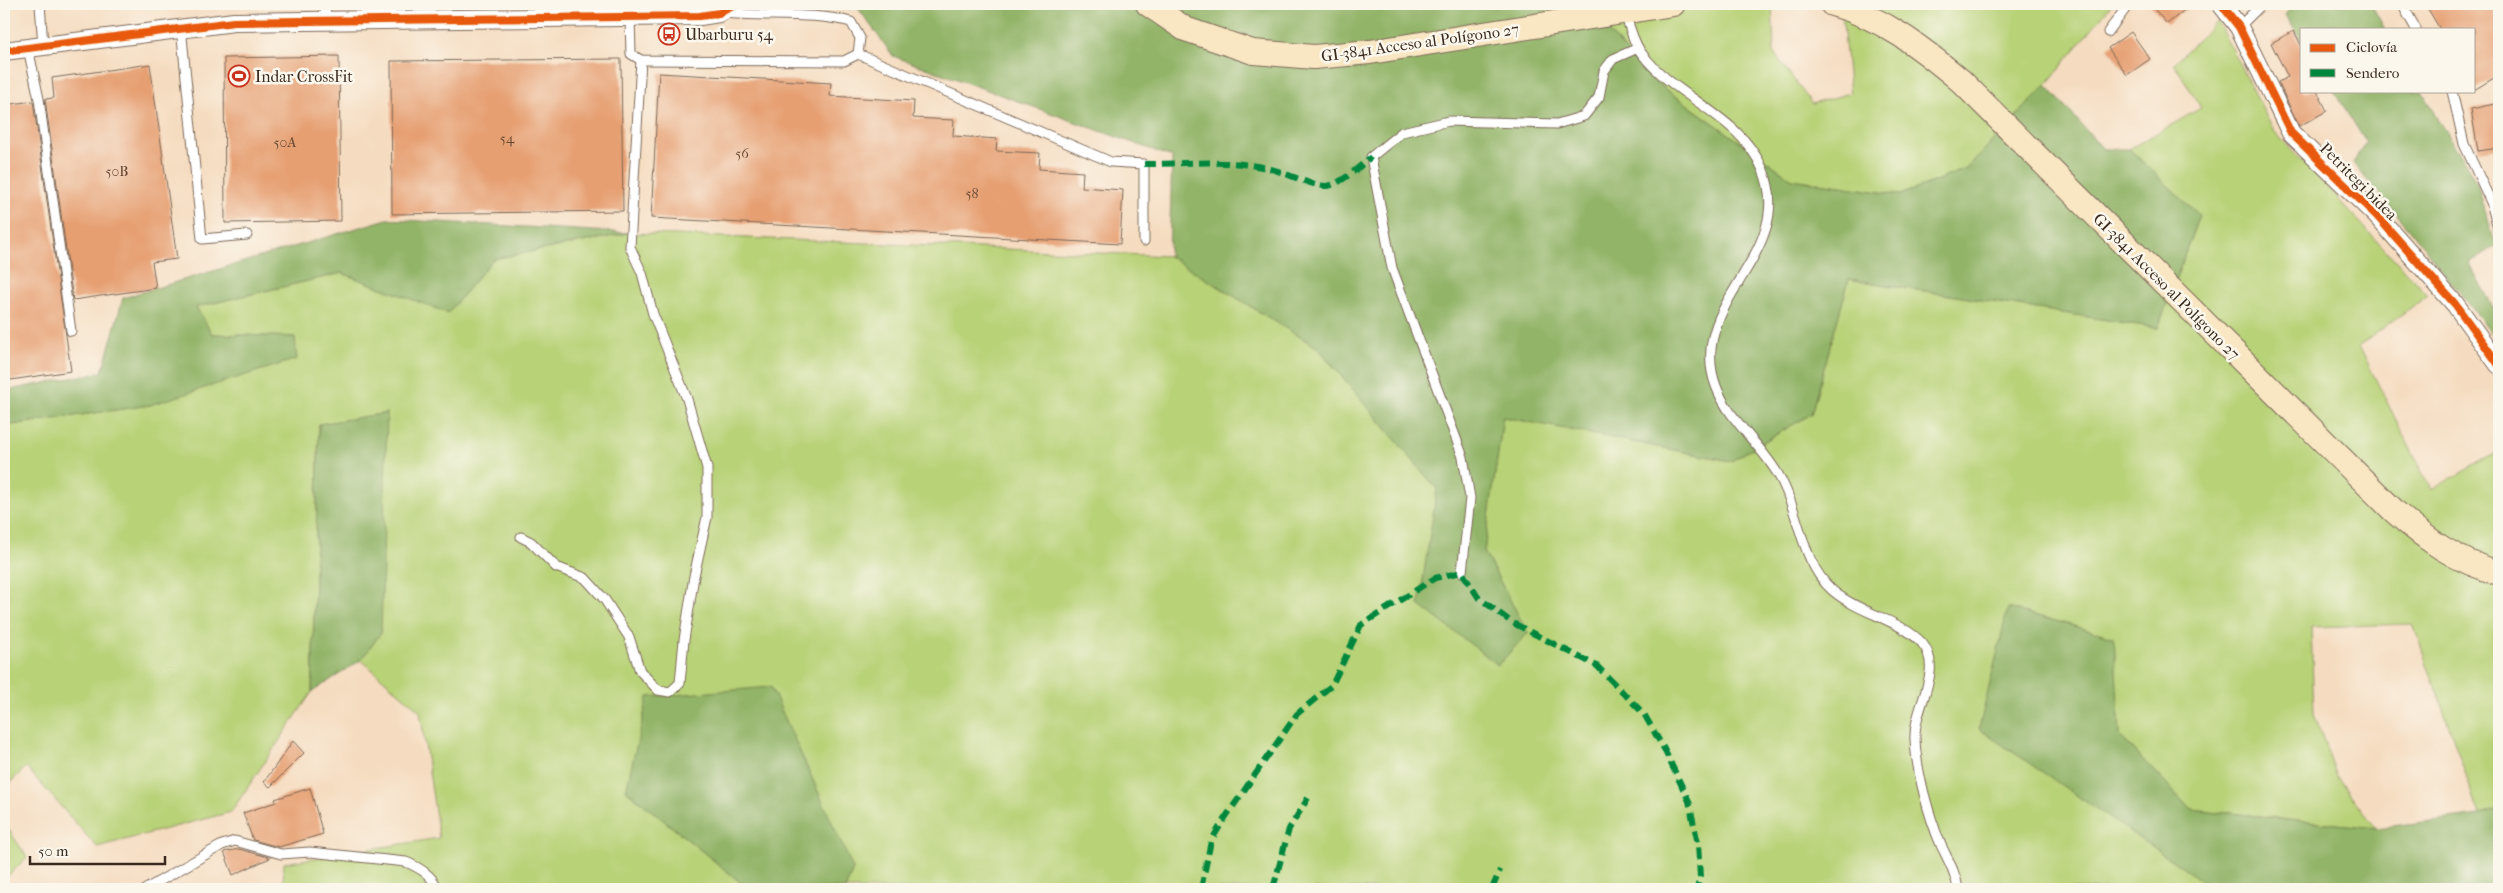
<svg xmlns="http://www.w3.org/2000/svg" width="2503" height="893" font-family="'IM FELL French Canon',serif">
<style>
.green{fill:#b8d277;stroke:#7a7e4a}
.forest{fill:#92b468;stroke:#666f43}
.building{fill:#e69f71}
.lines{fill:none;stroke-linecap:round;stroke-linejoin:round}
.lane-casing{stroke:#7c6857;stroke-width:11}
.street-casing{stroke:#7c6857;stroke-width:20}
.secondary-casing{stroke:#7c6857;stroke-width:26}
.lane{stroke:#fff;stroke-width:9}
.street{stroke:#fff;stroke-width:18}
.secondary{stroke:#f9e7c3;stroke-width:24}
.quiet{stroke:#00873e;stroke-width:6;stroke-dasharray:12 6;stroke-linecap:butt}
.cycleway-casing{stroke:#fbf7ec;stroke-width:11}
.cycleway{stroke:#e8590c;stroke-width:8}
.labels{text-anchor:middle;stroke-width:5;stroke-linejoin:round;paint-order:stroke}
.number-label{font-size:14px;fill:#664733}
.poi-label{font-size:16px;fill:#3b2a1e;stroke:#fbf7ec;text-anchor:start}
.street-label{font-size:16px;fill:#3b2a1e;stroke:#fbf7ec}
</style>
<rect width="100%" height="100%" fill="#fbf7ec"/>
<filter id="ink" filterUnits="userSpaceOnUse"><feTurbulence type="fractalNoise" baseFrequency=".02" numOctaves="2"/><feDisplacementMap in="SourceGraphic" scale="10" xChannelSelector="R" yChannelSelector="G"/><feConvolveMatrix kernelMatrix="1 2 1 2 8 2 1 2 1" color-interpolation-filters="sRGB"/></filter>
<filter id="wash" filterUnits="userSpaceOnUse"><feTurbulence type="fractalNoise" baseFrequency=".0096" numOctaves="4" result="noise"/><feDisplacementMap in="SourceGraphic" scale="20" xChannelSelector="R" yChannelSelector="G"/><feGaussianBlur stdDeviation="1.12" result="paint"/><feColorMatrix in="noise" values="0 0 0 0 0 0 0 0 0 0 0 0 0 0 0 0 0 1.4 0 .05"/><feComposite in="paint" operator="in"/></filter>
<g filter="url(#wash)">
<rect width="100%" height="100%" fill="#f5dcc0"/>
<g class="green">
<polygon points="1584,4 1772,4 1774,53 1812,104 1850,93 1841,4 2112,4 2046,85 1966,169 1900,195 1792,179 1650,78"/>
<polygon points="2217,21 2274,131 2428,295 2359,346 2431,490 2499,451 2499,809 2480,815 2413,624 2311,627 2314,714 2337,777 2376,828 2190,809 2120,736 2113,637 2008,608 2210,889 845,889 853,869 626,790 749,889 283,889 284,863 439,838 420,711 361,660 381,633 319,424 312,692 231,812 97,847 26,767 4,789 4,426 150,405 294,337 212,334 196,307 342,273 447,312 493,259 629,233 1169,256 1318,348 1438,489 1420,605 1528,633 1484,552 1503,416 1731,461 1811,414 1849,279 2158,328 2199,215 2129,149 2201,108 2174,63"/>
<polygon points="4,823 27,857 4,880"/>
</g>
<g class="forest">
<polygon points="855,4 1584,4 1650,78 1792,179 1900,195 1966,169 2046,85 2103,149 2129,149 2199,215 2158,328 1849,279 1811,414 1731,461 1503,417 1484,552 1528,633 1498,665 1419,605 1437,489 1318,348 1169,256 1172,157 893,56"/>
<polygon points="2293,4 2371,4 2385,29 2302,29 2302,41 2285,15"/>
<polygon points="2334,91 2422,91 2477,183 2496,246 2469,263 2499,318 2499,342 2411,231 2353,163 2366,142"/>
<polygon points="387,219 629,233 493,259 448,313 342,273 196,307 212,334 295,337 297,359 150,405 4,426 4,391 102,372 123,298"/>
<polygon points="387,413 381,633 361,660 312,692 319,424"/>
<polygon points="2008,608 2114,637 2120,736 2190,809 2376,828 2480,815 2499,809 2499,889 2210,889 2208,885 1979,729"/>
<polygon points="771,687 853,869 845,889 749,889 626,790 648,697"/>
</g>
<g id="blocks">
<g class="building">
<polygon points="2150,4 2192,4 2167,24"/>
<polygon points="2425,4 2499,4 2499,75 2474,90 2474,29 2440,29"/>
<polygon points="2294,31 2302,47 2302,91 2317,91 2327,111 2299,126 2278,82 2288,77 2271,43"/>
<polygon points="2131,32 2150,59 2127,75 2108,48"/>
<polygon points="339,56 341,221 225,223 224,58"/>
<polygon points="621,59 623,211 392,214 391,61"/>
<polygon points="150,64 177,259 152,262 156,288 73,300 45,99 54,98 52,78"/>
<polygon points="659,73 831,83 830,96 914,101 913,118 954,120 953,136 997,139 996,151 1040,153 1039,169 1083,172 1082,187 1123,190 1120,244 651,218"/>
<polygon points="33,101 71,371 4,381 4,105"/>
<polygon points="2499,103 2499,148 2478,151 2471,109"/>
<polygon points="293,741 304,753 270,787 264,782"/>
<polygon points="310,788 323,834 279,847 253,840 243,813 276,802 275,799"/>
<polygon points="239,849 268,857 270,858 233,875 224,852"/>
</g>
</g>
</g>
<g filter="url(#ink)">
<use href="#blocks" fill-opacity="0" stroke="#7c6857" stroke-width="1"/>
<g class="lines">
<g class="lane-casing">
<g id="lane">
<polyline points="40,4 43,46"/>
<polyline points="325,4 326,21"/>
<polyline points="2402,4 2416,29"/>
<path d="M1624,12C1630,25 1633,44 1643,55C1677,99 1741,116 1763,170C1798,254 1685,303 1716,386C1729,421 1761,444 1779,476C1800,511 1800,561 1832,590C1858,613 1901,620 1922,643C1945,670 1913,708 1915,739C1916,770 1929,817 1941,845C1948,860 1956,873 1958,889"/>
<path d="M630,18L631,54L641,60L844,61L858,54L860,38L851,22C815,12 763,17 724,13"/>
<polyline points="181,27 202,239 247,235"/>
<polyline points="2239,27 2262,4"/>
<polyline points="2108,32 2129,4"/>
<polyline points="28,48 39,99 71,331"/>
<polyline points="858,54 1111,162 1144,164 1144,241"/>
<polyline points="2452,91 2464,144 2491,202 2499,233"/>
<polyline points="521,537 531,542 556,567 585,578 605,600 629,637 640,671 658,690 670,692 680,683 684,640 694,576 707,517 707,468 687,399 653,314 642,273 630,247 641,60"/>
<polyline points="1462,572 1470,498 1463,457 1392,268 1371,157 1402,132 1449,121 1557,124 1584,116 1599,97 1604,71 1613,59 1638,48"/>
<path d="M146,889L222,845L235,841L281,854L310,852L406,862C420,868 432,875 438,889"/>
</g>
</g>
<g class="street-casing">
<g id="street">
<polyline points="2221,4 2239,27 2291,133 2377,216 2455,304 2499,365"/>
<polyline points="4,51 234,22 700,16 719,13 737,4"/>
</g>
</g>
<g class="secondary-casing">
<g id="secondary">
<polyline points="1148,4 1185,29 1253,52 1314,57 1370,52 1673,4"/>
<path d="M1832,4C1882,17 1922,48 1961,81L2394,511C2428,541 2456,561 2499,573"/>
</g>
</g>
<use href="#lane" class="lane"/>
<use href="#street" class="street"/>
<use href="#secondary" class="secondary"/>
<g class="quiet">
<path d="M1144,164C1185,164 1228,159 1267,168C1287,172 1306,185 1326,186C1339,186 1361,165 1371,157"/>
<polyline points="1201,889 1211,841 1225,818 1297,714 1332,685 1361,625 1435,578 1462,572 1478,597 1511,622 1597,666 1644,714 1664,749 1689,801 1698,844 1700,877 1697,889"/>
<polyline points="1273,889 1289,829 1308,798"/>
<polyline points="1492,889 1500,870"/>
</g>
<g class="cycleway-casing">
<g id="cycleway">
<polyline points="2221,4 2239,27 2291,133 2377,216 2455,304 2499,365"/>
<polyline points="4,51 234,22 700,16 719,13 737,4"/>
</g>
</g>
<use href="#cycleway" class="cycleway"/>
</g>
</g>
<defs>
<g id="bus-ring" transform="scale(1.125)"><circle r="9.5" fill="#fbf7ec" stroke="#c8321e" stroke-width="1.5"/><path d="M-5-6H5V4H4V6H2V4H-2V6H-4V4H-5ZM-3.5-4V0h7V-4ZM-3.5 1.2v1.5H-2V1.2ZM2 1.2v1.5H3.5V1.2Z" fill="#c8321e"/></g>
<g id="stadium-ring" transform="scale(1.125)"><circle r="9.5" fill="#fbf7ec" stroke="#c8321e" stroke-width="1.5"/><path d="M0-5a6.5 5 0 1 0 0 10a6.5 5 0 1 0 0-10ZM-3.5-1.8h7v3.6h-7Z" fill="#c8321e"/></g>
</defs>
<g fill-rule="evenodd">
<use href="#bus-ring" x="669" y="34"/>
<use href="#stadium-ring" x="239" y="76"/>
</g>
<g class="labels">
<g class="number-label">
<text x="507" y="143">54</text>
<text x="285" y="147">50A</text>
<text x="742" y="158">56</text>
<text x="117" y="176">50B</text>
<text x="972" y="198">58</text>
</g>
<g class="poi-label">
<text x="685" y="40">Ubarburu 54</text>
<text x="255" y="82">Indar CrossFit</text>
</g>
<g class="street-label">
<text transform="translate(1420 42) rotate(-8)" y="6">GI-3841 Acceso al Polígono 27</text>
<text transform="translate(2359 181) rotate(45)" y="6">Petritegi bidea</text>
<text transform="translate(2167 286) rotate(45)" y="6">GI-3841 Acceso al Polígono 27</text>
</g>
</g>
<rect width="2503" height="893" fill="none" stroke="#fbf7ec" stroke-width="20"/>
<rect x="2300" y="28" width="175" height="65" fill="#fbf7ec" stroke="#aea59a"/>
<rect x="2310" y="44" width="25" height="8" fill="#e8590c" stroke="#aea59a"/>
<text x="2346" y="52" font-size="15" fill="#3b2a1e">Ciclovía</text>
<rect x="2310" y="69" width="25" height="8" fill="#00873e" stroke="#aea59a"/>
<text x="2346" y="78" font-size="15" fill="#3b2a1e">Sendero</text>
<path d="M30 856v8h135v-8" fill="none" stroke="#3b2a1e" stroke-width="2.5"/>
<text x="38" y="856" font-size="15" fill="#3b2a1e" stroke="#fbf7ec" stroke-width="4" paint-order="stroke">50 m</text>
</svg>
